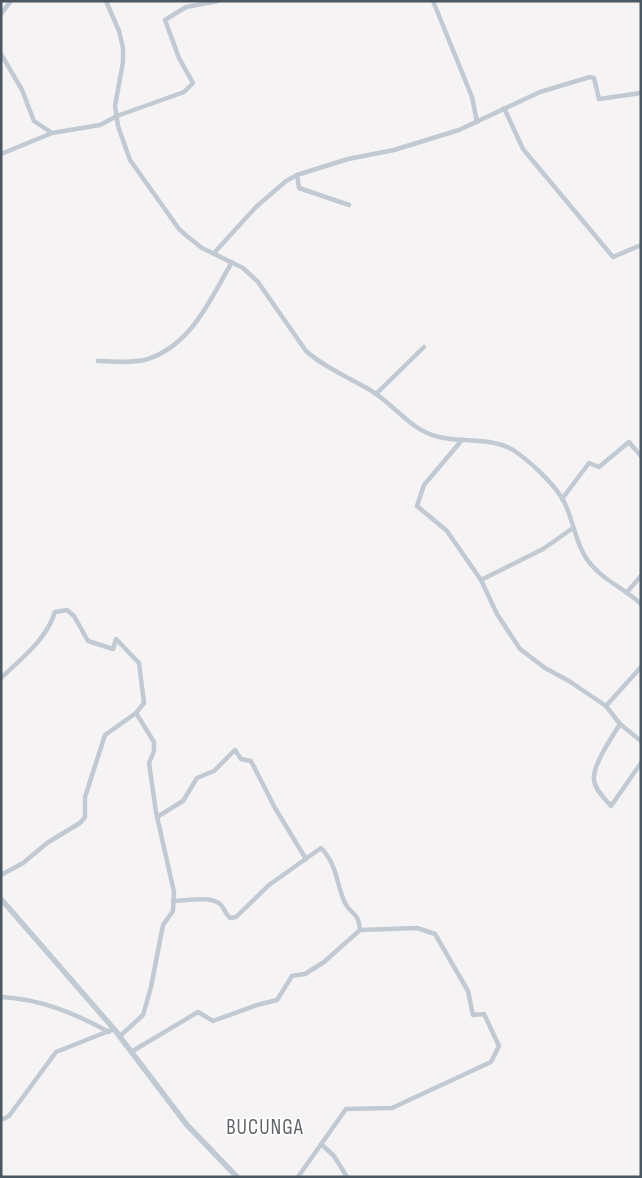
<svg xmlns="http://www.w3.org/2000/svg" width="642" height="1178" font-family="'Sofia Sans Condensed',sans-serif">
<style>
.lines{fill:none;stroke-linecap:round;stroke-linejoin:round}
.minor{stroke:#c1cad2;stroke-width:4.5}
.tertiary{stroke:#c1cad2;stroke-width:5.5}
.labels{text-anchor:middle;stroke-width:4;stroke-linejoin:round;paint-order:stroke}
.quarter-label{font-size:21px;letter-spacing:1px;fill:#5f6368;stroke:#fff}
</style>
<rect width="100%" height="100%" fill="#f5f3f3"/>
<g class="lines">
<g class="minor">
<path d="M106,1L119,31L123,48V62L115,106L118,126L130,160L179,229L188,237L202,248L243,268L258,282L306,351C324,367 349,378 370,390C394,404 411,431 439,437C463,443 492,437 513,450C531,462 551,481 562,498C573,516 574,540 586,558C601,580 623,587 641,604"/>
<polyline points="433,1 472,97 477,122"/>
<polyline points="1,14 11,1"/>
<polyline points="1,54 22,90 34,121 52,133"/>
<polyline points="504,108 523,149 613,257 641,245"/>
<polyline points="1,154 52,133 100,125 117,116 184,92 193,83 179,58 165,20 186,7 218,1"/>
<polyline points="297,175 299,188 349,205"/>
<polyline points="214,253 256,207 286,181 297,175 348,159 394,150 459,130 540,92 590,77 594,78 599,99 641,93"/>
<path d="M98,361C114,361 132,364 148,359C192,344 210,300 232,262"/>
<polyline points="376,394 424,347"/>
<polyline points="462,440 424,485 417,506 447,531 481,580"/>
<polyline points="562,499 589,463 599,467 629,442 641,456"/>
<polyline points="573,528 543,549 481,580 497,614 520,649 545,668 569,681 606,706"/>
<polyline points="628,591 641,576"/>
<path d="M641,667L606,706L620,724C612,737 592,766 594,780C595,790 605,799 611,806L641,763"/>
<path d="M1,678C22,658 46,640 55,612L67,610L74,616L88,641L113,649L116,639L139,663L144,703L136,713L105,735L85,797V817L80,823L47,843L23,863L1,875"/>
<polyline points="620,724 641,741"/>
<polyline points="157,817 183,801 197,778 214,771 235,750 241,759 251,761 275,808 306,859"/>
<path d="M173,901C186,901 212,895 221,905C225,909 225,914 230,918L236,917L269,885L321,848C337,864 336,883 345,903C352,916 358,911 360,930"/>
<path d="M1,997C41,999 74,1013 109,1032"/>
<polyline points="120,1036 143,1015 151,987 163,925 173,911 174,892 156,812 149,763 154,751 154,742 136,713"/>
<polyline points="131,1052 198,1012 213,1021 257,1005 277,1000 292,976 305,974 324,962 360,930 417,928 435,934 468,991 473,1015 484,1014 499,1046 491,1062 392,1108 346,1109 298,1177"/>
<polyline points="1,1120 9,1116 56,1052 114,1029"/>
<polyline points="321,1144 334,1156 347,1177"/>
</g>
<polyline class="tertiary" points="1,899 114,1029 187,1125 237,1177"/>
</g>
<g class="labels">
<g class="quarter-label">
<text x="265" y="1134">BUCUNGA</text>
</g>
</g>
<rect width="642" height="1178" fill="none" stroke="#4a5661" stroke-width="5"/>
</svg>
